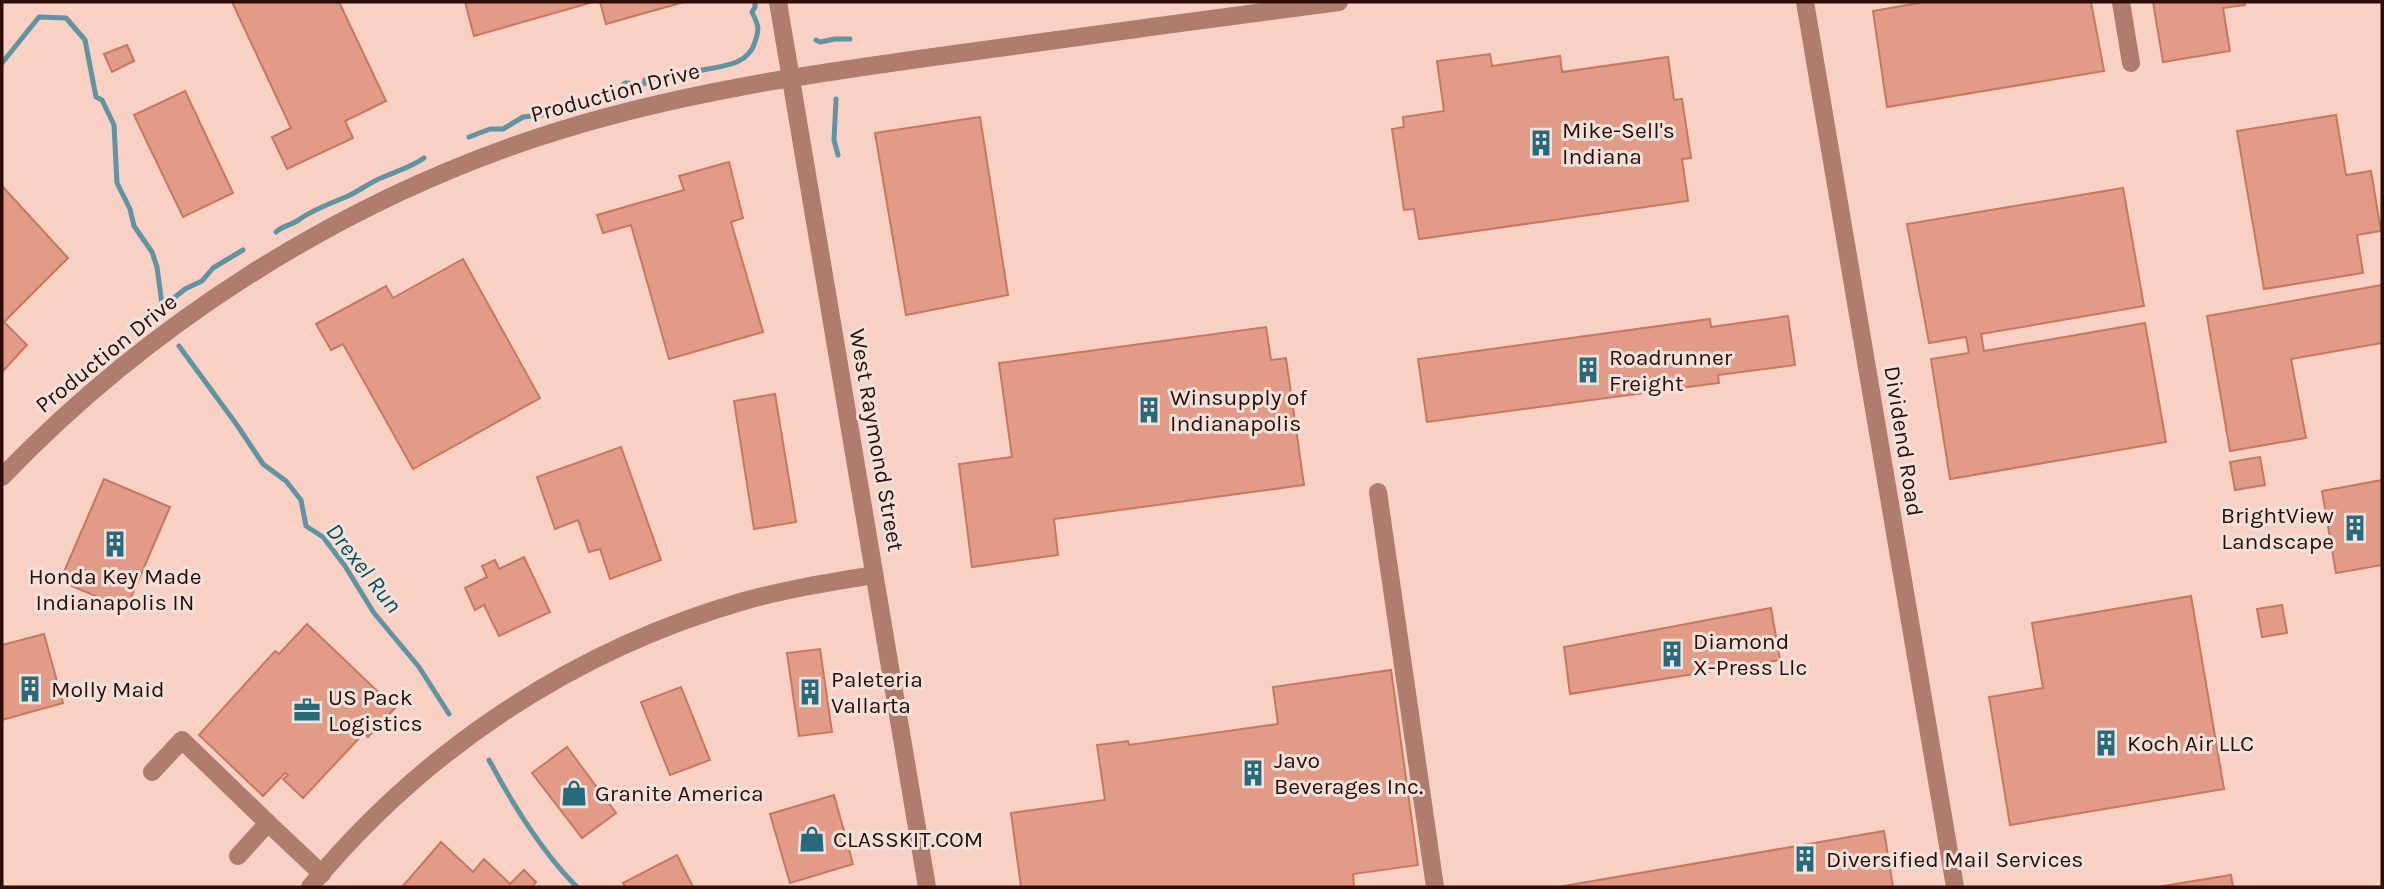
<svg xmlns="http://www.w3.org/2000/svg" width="2384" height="889" font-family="Karla,sans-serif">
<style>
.built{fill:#f8d0c4}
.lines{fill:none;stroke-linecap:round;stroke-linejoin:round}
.stream{stroke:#6193a2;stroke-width:5}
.building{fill:#e19b86;stroke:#c9775e;stroke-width:2}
.minor{stroke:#af7c6d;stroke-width:18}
.labels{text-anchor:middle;stroke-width:6;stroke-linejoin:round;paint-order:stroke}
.street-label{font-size:23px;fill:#2d0d05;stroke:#f3e1db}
.poi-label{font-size:23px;fill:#2d0d05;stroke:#f3e1db;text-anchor:start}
.water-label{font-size:24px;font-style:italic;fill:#005060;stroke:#f3e1db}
</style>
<rect width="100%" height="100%" fill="#f3e1db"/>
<rect class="built" x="2" y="2" width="2380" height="885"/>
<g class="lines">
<g class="stream">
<polyline points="816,40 820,42 835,39 850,39"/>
<polyline points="2,63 39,17 66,18 85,40 96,97 102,100 114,125 117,183 130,209 134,226 152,252 157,267 163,312"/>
<polyline points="836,99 834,140 838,155"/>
<path d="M469,137L490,129H503L523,117L541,115L613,94L625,83H629L632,88L646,83L645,80C654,75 661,80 671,79C680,78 688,72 697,71C717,66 747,68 755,42C760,27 758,25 752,12L755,7V2"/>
<path d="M276,232C283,225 293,225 300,219C314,209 332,203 348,196C359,191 369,183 381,178C396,171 412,167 424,158"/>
<polyline points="162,301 174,298 185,289 202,281 213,268 243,250"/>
<polyline points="179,346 237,425 263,464 286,481 301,500 306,526 323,537 345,566 374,613 419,667 449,714"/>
<path d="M489,760C512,803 543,853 577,887"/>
</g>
</g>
<g class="building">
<polygon points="232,2 339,2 386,101 345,121 353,138 287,169 272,137 291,128"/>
<polygon points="465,2 593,2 474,36"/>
<polygon points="600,2 684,2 606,24"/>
<polygon points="1924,2 2091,2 2104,71 1887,107 1873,11"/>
<polygon points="2153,2 2244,2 2245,5 2223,8 2230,51 2163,62"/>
<polygon points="127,45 134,61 112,72 104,54"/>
<polygon points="1490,54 1492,66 1560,56 1562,72 1668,57 1674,100 1682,99 1691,158 1682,159 1688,201 1419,239 1414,209 1404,210 1392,129 1404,127 1403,117 1444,111 1437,61"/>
<polygon points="185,91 233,193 183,217 134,115"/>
<polygon points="2336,115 2346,175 2371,171 2381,231 2357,235 2363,273 2264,289 2237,131"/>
<polygon points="980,117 1008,295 906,315 875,133"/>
<polygon points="729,162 743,218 731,222 763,332 669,359 631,225 603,233 597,215 684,190 679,176"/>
<polygon points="2,186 68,258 4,322 27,345 2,372"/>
<polygon points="2123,188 2144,306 1981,334 1984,351 2145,323 2166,442 1950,479 1931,359 1969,353 1966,337 1929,343 1907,224"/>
<polygon points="463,259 540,398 413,469 343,344 331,350 316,324 386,286 393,298"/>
<polygon points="2382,285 2382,343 2291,359 2306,438 2230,451 2207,316"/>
<polygon points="1788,316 1795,365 1718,375 1719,383 1427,422 1418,359 1710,319 1711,327"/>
<polygon points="1266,327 1271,360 1286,358 1304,485 1054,519 1058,555 972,567 959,464 1012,457 999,363"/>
<polygon points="775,394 796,522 754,529 734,401"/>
<polygon points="621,447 661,560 610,579 600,549 589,552 578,520 555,529 537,477"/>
<polygon points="2260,457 2265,485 2235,490 2230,462"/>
<polygon points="104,479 170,507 126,609 60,581"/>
<polygon points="2382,480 2382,565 2336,573 2322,491"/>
<polygon points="524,557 550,612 499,636 484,605 475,610 465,588 487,577 482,566 495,560 499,569"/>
<polygon points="2191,596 2224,789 2010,825 1989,697 2043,688 2032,623"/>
<polygon points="2282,605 2287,633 2262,637 2257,609"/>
<polygon points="1771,608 1780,660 1570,694 1564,647"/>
<polygon points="307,624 395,708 368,737 364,733 303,798 283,779 288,775 285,773 263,796 199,735 275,651 279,654"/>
<polygon points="44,634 63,703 2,720 2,645"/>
<polygon points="820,649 832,732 799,736 787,653"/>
<polygon points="1391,670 1418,865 1353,874 1354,887 1021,887 1011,813 1105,800 1097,745 1128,741 1129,745 1278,724 1273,687"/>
<polygon points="681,687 710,760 670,775 641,702"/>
<polygon points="567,747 616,813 582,838 532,773"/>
<polygon points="834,795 853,864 790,883 770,814"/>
<polygon points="1884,831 1893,887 1558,887"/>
<polygon points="441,842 473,872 484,859 510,884 524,870 536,882 532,887 402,887"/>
<polygon points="677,855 693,887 625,887 623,883"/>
<polygon points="2231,875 2233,887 2157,887"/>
</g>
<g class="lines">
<g class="minor">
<polyline points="778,2 927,887"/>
<polyline points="1805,2 1955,887"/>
<polyline points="2121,2 2131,63"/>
<path d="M2,477C147,326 333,206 533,139C673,92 817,73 962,53C1088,36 1213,18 1339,2"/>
<polyline points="1378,492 1435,887"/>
<polyline points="152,772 182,740 268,823"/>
<polyline points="238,856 268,823 322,874"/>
<path d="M310,887C423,750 573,650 744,601C787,589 831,582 874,575"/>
</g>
</g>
<defs>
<g id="building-bare" transform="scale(2.1)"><path d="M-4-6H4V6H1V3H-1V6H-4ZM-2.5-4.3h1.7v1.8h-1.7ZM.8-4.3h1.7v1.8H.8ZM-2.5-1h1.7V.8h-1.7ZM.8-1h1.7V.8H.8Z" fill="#266a7b" stroke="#f3e1db" stroke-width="2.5" paint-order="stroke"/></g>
<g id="office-bare" transform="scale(2.1)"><path d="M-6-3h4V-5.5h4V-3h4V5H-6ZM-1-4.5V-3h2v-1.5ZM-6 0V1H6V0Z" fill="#266a7b" stroke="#f3e1db" stroke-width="2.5" paint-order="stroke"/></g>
<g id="shop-bare" transform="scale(2.1)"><path d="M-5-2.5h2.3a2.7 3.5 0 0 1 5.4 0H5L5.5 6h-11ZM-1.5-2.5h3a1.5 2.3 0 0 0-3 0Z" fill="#266a7b" stroke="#f3e1db" stroke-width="2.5" paint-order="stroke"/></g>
</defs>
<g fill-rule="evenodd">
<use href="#building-bare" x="1541" y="143"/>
<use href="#building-bare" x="1588" y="370"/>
<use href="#building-bare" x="1149" y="410"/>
<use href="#building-bare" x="2355" y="528"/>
<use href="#building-bare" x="115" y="544"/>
<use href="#building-bare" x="1672" y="654"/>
<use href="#building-bare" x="30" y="689"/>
<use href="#building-bare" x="810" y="692"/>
<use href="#office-bare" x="307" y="710"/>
<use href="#building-bare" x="2106" y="743"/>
<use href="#building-bare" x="1253" y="773"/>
<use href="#shop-bare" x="574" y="793"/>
<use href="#shop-bare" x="812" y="839"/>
<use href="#building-bare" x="1805" y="859"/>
</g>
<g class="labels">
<g class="street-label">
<text transform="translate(615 92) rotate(-15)" y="8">Production Drive</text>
<text transform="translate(106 353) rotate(-39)" y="8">Production Drive</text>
<text transform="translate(877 440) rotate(80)" y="8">West Raymond Street</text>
<text transform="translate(1904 441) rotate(81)" y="8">Dividend Road</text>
</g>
<g class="poi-label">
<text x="1562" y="138">Mike-Sell's<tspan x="1562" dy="26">Indiana</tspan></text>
<text x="1609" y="365">Roadrunner<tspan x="1609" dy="26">Freight</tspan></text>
<text x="1170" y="405">Winsupply of<tspan x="1170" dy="26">Indianapolis</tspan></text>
<text x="2334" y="523" text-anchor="end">BrightView<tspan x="2334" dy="26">Landscape</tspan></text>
<text x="115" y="584" text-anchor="middle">Honda Key Made<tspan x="115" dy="26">Indianapolis IN</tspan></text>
<text x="1693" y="649">Diamond<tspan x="1693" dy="26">X-Press Llc</tspan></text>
<text x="831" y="687">Paleteria<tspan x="831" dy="26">Vallarta</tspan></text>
<text x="51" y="697">Molly Maid</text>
<text x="328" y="705">US Pack<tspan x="328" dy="26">Logistics</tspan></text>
<text x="2127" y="751">Koch Air LLC</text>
<text x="1274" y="768">Javo<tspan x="1274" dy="26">Beverages Inc.</tspan></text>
<text x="595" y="801">Granite America</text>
<text x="833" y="847">CLASSKIT.COM</text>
<text x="1826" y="867">Diversified Mail Services</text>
</g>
<g class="water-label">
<text transform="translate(364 568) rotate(52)" y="8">Drexel Run</text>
</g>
</g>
<rect width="2384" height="889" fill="none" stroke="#2d0d05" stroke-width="7"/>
</svg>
